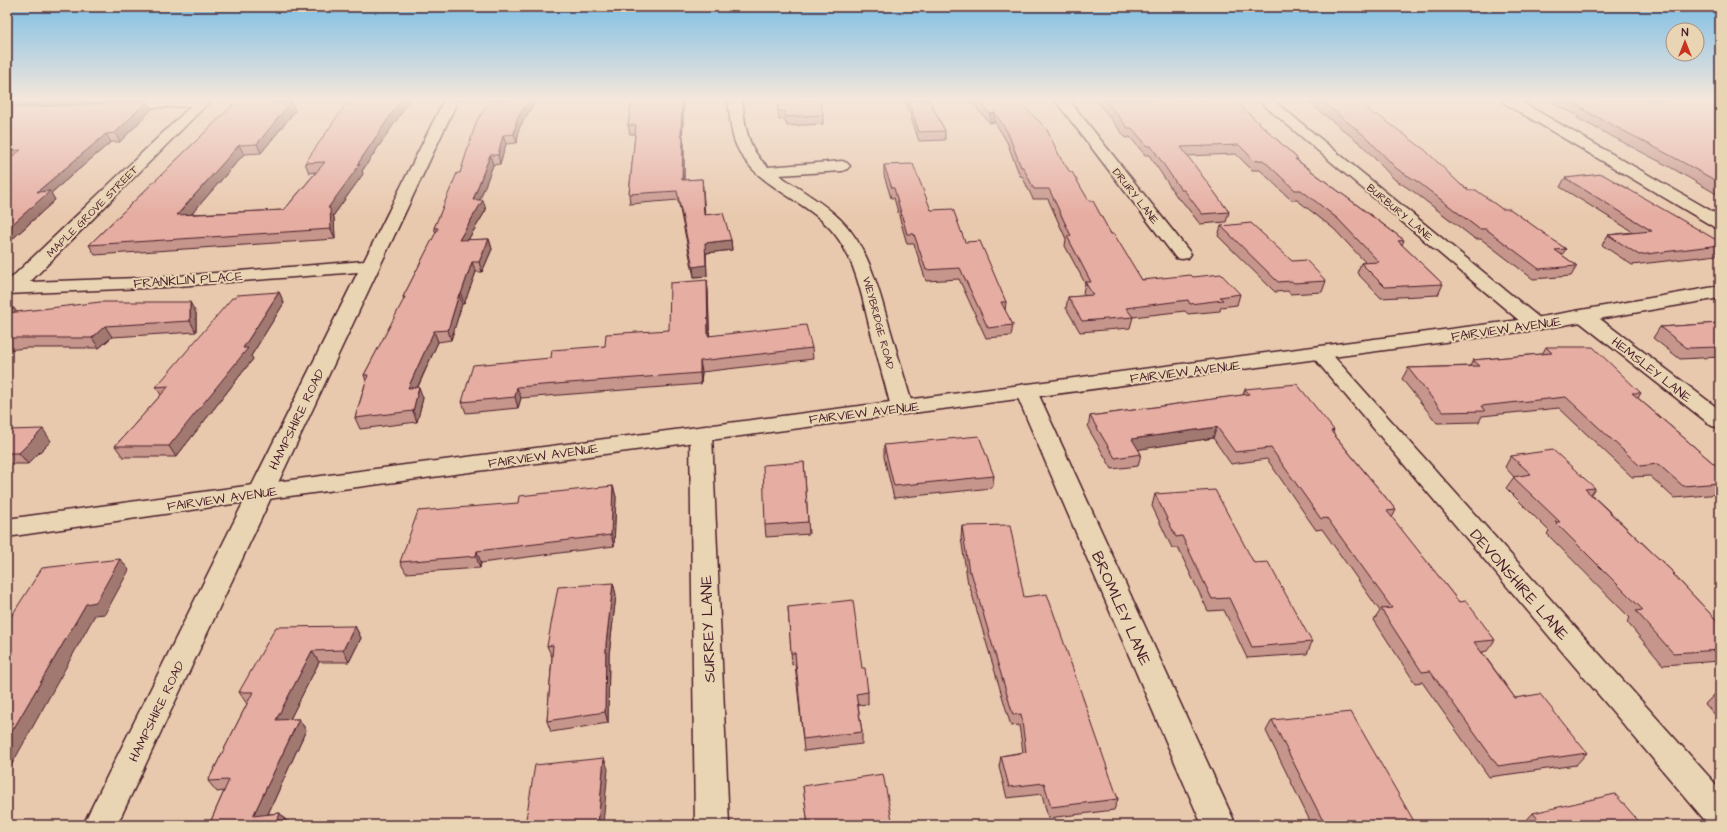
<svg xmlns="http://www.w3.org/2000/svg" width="1727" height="832" font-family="'Architects Daughter',sans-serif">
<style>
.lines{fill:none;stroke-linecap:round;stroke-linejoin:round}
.minor-casing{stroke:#4a1f2b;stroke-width:3}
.tertiary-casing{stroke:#4a1f2b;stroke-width:3}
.minor{fill:#e9d4b3;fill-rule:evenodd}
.tertiary{fill:#e9d4b3;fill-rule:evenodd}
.wall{fill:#c6958b;stroke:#4a1f2b}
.shaded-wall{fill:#a17971;stroke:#4a1f2b}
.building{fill:#e6ada2;stroke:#4a1f2b}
.labels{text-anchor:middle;stroke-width:4;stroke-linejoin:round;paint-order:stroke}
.far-street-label{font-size:11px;fill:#4a1f2b;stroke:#e9d4b3}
.street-label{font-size:13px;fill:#4a1f2b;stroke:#e9d4b3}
.near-street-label{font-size:16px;fill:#4a1f2b;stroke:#e9d4b3}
</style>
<rect width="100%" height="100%" fill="#e9c9ae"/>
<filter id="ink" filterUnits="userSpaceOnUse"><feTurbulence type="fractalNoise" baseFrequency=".025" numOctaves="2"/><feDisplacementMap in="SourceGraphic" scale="8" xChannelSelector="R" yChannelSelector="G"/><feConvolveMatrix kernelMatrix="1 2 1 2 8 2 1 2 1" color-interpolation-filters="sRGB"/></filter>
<g filter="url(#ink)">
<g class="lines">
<g class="minor-casing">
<g id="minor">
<polygon points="142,100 211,100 30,282 166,277 364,261 444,100 458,100 117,825 83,825 358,272 166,287 7,294 7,282 191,106 118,109 113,108 111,105 113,102"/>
<path d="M728,100H742C745,126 747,149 768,167L842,161L847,163L850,166L847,169L842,171L779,175C800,190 823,202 841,220C869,248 878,288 889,325C897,352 905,380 913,407L910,412L902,414L894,412L891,407C884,380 876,352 869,325C862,296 856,265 839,240C813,200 756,190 736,145C730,131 730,115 728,100Z"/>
<polygon points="1055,100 1069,100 1188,250 1191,254 1188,258 1182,259 1176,258"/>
<polygon points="1258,100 1273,100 1542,320 1545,324 1542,328 1535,330 1528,328"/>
<polygon points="1502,100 1518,100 1720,216 1720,228 1714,227 1504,103"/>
<polygon points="1584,310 1591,312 1720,410 1720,428 1712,426 1577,320 1574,316 1577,312"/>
<polygon points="1321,348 1328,350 1720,789 1720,825 1708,824 1314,358 1311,354 1314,350"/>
<polygon points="1026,384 1034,386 1037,391 1236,825 1202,825 1015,391 1018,386"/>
<polygon points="701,427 709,429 712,434 729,825 695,825 690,434 693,429"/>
</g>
</g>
<g class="tertiary-casing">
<polygon id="tertiary" points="1720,286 1720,298 1535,330 260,500 7,537 7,519 260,484 1535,318"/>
</g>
<use href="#minor" class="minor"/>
<use href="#tertiary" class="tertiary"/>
</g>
<g class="wall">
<polygon points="7,100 134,100 7,106"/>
<polygon points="489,100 536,100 519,128 517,143 506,144 500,164 493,165 479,200 486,210 468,240 489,239 492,249 482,272 476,272 464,304 462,304 451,340 438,342 418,387 423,398 417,422 360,429 355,418 366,381 364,375 404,300 403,297 436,233 434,228 460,173 490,102"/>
<polygon points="684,100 682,136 684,145 684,180 702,179 703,189 705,215 731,240 732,250 706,253 707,276 694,277 678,200 630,204 629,194 635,134 630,134 628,125"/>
<polygon points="777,100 823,115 823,124 787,126 785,119 779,120"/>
<polygon points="905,100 929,100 945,131 945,140 919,141"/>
<polygon points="969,100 1017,100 1061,159 1142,280 1193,277 1240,294 1237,305 1221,307 1220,311 1188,314 1185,311 1133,317 1130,328 1080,332 1066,308 1068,297 1085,296 1083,293 1085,283 1065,246 1066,239 1048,199 1033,199 1022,176 1020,176 1007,142 995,122 990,123"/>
<polygon points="1096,100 1234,100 1298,159 1297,160 1404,240 1402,245 1443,284 1438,295 1381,298 1357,273 1361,263 1365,262 1334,229 1297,200 1291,200 1260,170 1252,170 1236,154 1187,156 1229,212 1226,222 1200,224 1181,200 1179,200 1149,155 1145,155 1130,137 1126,138"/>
<polygon points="1306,100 1358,100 1374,115 1461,185 1566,249 1562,255 1577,266 1571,276 1533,279 1481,239 1475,239 1414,192 1394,179 1362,145"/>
<polygon points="1554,100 1720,100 1720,196 1670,167 1577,118 1578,116 1553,103"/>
<polygon points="147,101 152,109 120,142 111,142 51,193 55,200 7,244 7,108"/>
<polygon points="291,102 295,111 261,153 244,154 191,214 284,210 316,172 309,173 305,163 402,112 362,171 363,174 333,216 334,218 335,239 95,255 89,245 232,106 232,104"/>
<polygon points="884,165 931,210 965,242 1006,302 1005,311 1013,325 1011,336 986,338 959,279 926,281 914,244 907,244 894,198 891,198 884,175"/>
<polygon points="1565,178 1720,242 1720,250 1717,255 1632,265 1602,245 1608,235 1633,232 1560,187"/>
<polygon points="1221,226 1292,261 1326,281 1322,292 1290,294 1288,291 1275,292 1218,236"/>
<polygon points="707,280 708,291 709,336 812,348 813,359 702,372 701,384 521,398 518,408 466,413 462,402 551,358 605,346 669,330"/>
<polygon points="279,292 284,303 251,356 253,359 176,457 123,457 115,446 161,395 156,387"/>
<polygon points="7,309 16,312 196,313 196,332 112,337 99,348 26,348 7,350"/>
<polygon points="1720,323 1720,357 1680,359 1653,338 1660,327"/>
<polygon points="1546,347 1641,393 1638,398 1720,469 1720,494 1674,498 1650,476 1632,477 1559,408 1482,416 1479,422 1437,423 1402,379 1408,368 1470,366 1473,360 1542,354"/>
<polygon points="1245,389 1334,430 1333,433 1396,510 1392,518 1459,602 1495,640 1487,651 1482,652 1515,698 1587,753 1576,765 1489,777 1422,682 1415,683 1374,620 1380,611 1322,529 1316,530 1267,459 1231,464 1213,438 1138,449 1141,454 1138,466 1112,469 1088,428 1090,416 1243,395"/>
<polygon points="7,430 51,441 28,464 7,464"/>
<polygon points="884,445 994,476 992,488 894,498 884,457"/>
<polygon points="1511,456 1595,488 1591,494 1675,574 1674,575 1720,624 1720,661 1663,665 1627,622 1630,618 1547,534 1549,531 1506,488 1514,477 1505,467"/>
<polygon points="804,462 809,534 766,537 765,525"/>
<polygon points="613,486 616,497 614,546 481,563 480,568 406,573 400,562 518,503"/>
<polygon points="1155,494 1312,642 1307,654 1247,658 1224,610 1208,611 1178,548 1172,548 1152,506"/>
<polygon points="962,526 1024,597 1118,799 1114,810 1048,818 1042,794 1007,798 999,767 1001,756 1023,752 1019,725 1011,726 969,584 968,584 961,538"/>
<polygon points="613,583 616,595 609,655 608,723 551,732 547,721 552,657 547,646"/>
<polygon points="788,607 862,668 868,692 868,704 858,705 862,732 862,744 804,751 795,664 792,665"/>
<polygon points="355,626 361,638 349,662 319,662 290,719 299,719 306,730 268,814 280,813 289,824 289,825 209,825 224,791 217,792 208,781 247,704 239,692"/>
<polygon points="1720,692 1720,720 1705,704 1716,693"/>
<polygon points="1272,720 1415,823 1414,825 1312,825 1266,731"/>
<polygon points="803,786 893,825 808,825"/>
<polygon points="1533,813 1642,825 1524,825 1523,824"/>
</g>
<g class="shaded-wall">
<polygon points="273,100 284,100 274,112 270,103"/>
<polygon points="401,100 408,100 402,112 362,171 363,174 333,216 334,218 335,239 331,229 328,208 357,165"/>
<polygon points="529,100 536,100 519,128 517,143 514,134 517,119"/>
<polygon points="682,100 684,100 682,145 681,136"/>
<polygon points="147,101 152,109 120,142 115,133"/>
<polygon points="291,102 295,111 261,153 257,144"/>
<polygon points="995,113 995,122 990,123 990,114"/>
<polygon points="106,134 111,142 51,193 55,200 7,244 7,229 37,192"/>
<polygon points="503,135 506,144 500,164 498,155"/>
<polygon points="683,136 684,145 684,190 682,180"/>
<polygon points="239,145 244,154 182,225 177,215"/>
<polygon points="490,155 493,165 476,210 473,200"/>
<polygon points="702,179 703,189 705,225 704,215"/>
<polygon points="483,200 486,210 462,250 459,240"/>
<polygon points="489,239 492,249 482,272 479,262"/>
<polygon points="731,240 732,250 706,253 707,276 694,277 693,267 705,243"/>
<polygon points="472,262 476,272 464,304 461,294"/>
<polygon points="707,280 708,291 710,347 708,336"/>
<polygon points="279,292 284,303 251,356 253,359 176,457 169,446 243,348"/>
<polygon points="459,294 462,304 451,340 448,330"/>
<polygon points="190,302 196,313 196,332 190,321"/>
<polygon points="14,308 21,319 8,313"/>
<polygon points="105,326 112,337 99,348 92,338"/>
<polygon points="434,331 438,342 412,399 408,388"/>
<polygon points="700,361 702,372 701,384 700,373"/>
<polygon points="419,387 423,398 417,422 413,411"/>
<polygon points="517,387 521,398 518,408 515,397"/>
<polygon points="1217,427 1213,438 1129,451 1132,439"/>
<polygon points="43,429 51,441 28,464 19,453"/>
<polygon points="613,486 616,497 614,546 611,535"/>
<polygon points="477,551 481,563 480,568 476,556"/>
<polygon points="120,559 129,570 105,614 95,615 7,773 7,740 86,604"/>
<polygon points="613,583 616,595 609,655 608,723 605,712 606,644"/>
<polygon points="355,626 361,638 349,662 343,650"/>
<polygon points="312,651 319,662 284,731 276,720"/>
<polygon points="299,719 306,730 263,825 253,816"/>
<polygon points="604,758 608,769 603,825 598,825"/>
<polygon points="280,813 289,824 289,825 276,825"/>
</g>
<g class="building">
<polygon points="235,100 273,100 270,103 291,102 257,144 239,145 177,215 284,210 325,162 305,163 346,104 354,104 357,100 401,100 357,165 360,164 328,208 330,208 331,229 89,245 234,104 232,104"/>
<polygon points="491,100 529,100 517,119 514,134 503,135 498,155 490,155 473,200 483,200 459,240 489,239 479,262 472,262 461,294 459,294 448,330 434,331 408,388 419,387 413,411 355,418 368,375 364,375 405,297 403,297 438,228 434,228 457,173 460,173 477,120"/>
<polygon points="632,100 682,100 681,136 683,136 682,180 702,179 704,215 723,213 731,240 705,243 706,265 693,267 677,191 629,194 636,125 628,125"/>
<polygon points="777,100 820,100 823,115 786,117 785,111 778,111"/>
<polygon points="908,100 929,100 945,131 919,132"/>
<polygon points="978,100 1017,100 1046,128 1061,159 1070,172 1072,172 1089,201 1093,201 1111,234 1114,234 1142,280 1191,275 1193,277 1221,274 1240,294 1220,297 1223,300 1190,304 1188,300 1126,308 1133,317 1082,321 1068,297 1093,295 1085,282 1091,282 1067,236 1071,236 1049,189 1034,189 1023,167 1021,167 1008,133 995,113 990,114"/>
<polygon points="1105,100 1234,100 1298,159 1295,159 1404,240 1398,241 1443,284 1385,287 1361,263 1379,262 1338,219 1301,190 1295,190 1263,160 1255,161 1239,145 1181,147 1229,212 1202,214 1184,190 1181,190 1151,146 1147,146 1132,128 1128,128"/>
<polygon points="1320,100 1358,100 1374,115 1378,115 1425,150 1461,185 1469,190 1476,190 1502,209 1510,209 1566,249 1555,250 1577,266 1539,269 1486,229 1479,229 1418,182 1397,169 1365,136"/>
<polygon points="1568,100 1720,100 1720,183 1675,158 1582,109 1585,109"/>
<polygon points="147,101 115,133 106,134 37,192 50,191 7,229 7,160 21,150 7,151 7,108"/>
<polygon points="913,164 931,210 953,209 965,242 980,241 1006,302 1001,302 1013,325 988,328 960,268 926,270 914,234 907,234 894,188 892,188 884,165"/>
<polygon points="1602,174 1720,242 1720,245 1639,255 1608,235 1652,231 1565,178"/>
<polygon points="1251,223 1292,261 1306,260 1326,281 1294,283 1291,281 1278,282 1221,226"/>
<polygon points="707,280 708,336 806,325 812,348 700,361 700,373 517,387 515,397 462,402 473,365 551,358 552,350 605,346 606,334 669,330 670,283"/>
<polygon points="279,292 243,348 248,348 169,446 115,446 169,386 156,387 232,298 235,298 237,295"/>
<polygon points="100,302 190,302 190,321 105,326 92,338 7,338 7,309 14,308 8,313"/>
<polygon points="1720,323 1720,347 1687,348 1660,327"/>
<polygon points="1546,347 1593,347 1641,393 1632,393 1720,469 1720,483 1683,486 1658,464 1640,466 1566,397 1481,406 1485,411 1443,412 1408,368 1480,366 1473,360 1552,353"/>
<polygon points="1297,384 1334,430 1331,431 1396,510 1387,511 1459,602 1466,601 1495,640 1474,642 1515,698 1540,694 1587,753 1498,766 1430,671 1422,672 1381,609 1392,608 1327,518 1321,519 1271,448 1235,452 1217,427 1132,439 1141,454 1115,458 1090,416 1249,394 1245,389"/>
<polygon points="43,429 19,453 7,453 7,430"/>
<polygon points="979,436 994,476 894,486 884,445"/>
<polygon points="1553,450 1595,488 1585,489 1675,574 1673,574 1720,624 1720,650 1673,653 1636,611 1643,610 1555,522 1560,522 1513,477 1531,474 1511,456"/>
<polygon points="804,462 808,522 765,525 763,465"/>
<polygon points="613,486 611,535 477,551 476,556 400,562 418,511 518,503 519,496"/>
<polygon points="1215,490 1254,563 1268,562 1312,642 1252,647 1229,598 1212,599 1182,536 1176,537 1155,494"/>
<polygon points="1010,525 1024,597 1047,594 1118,799 1051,807 1044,783 1009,787 1001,756 1026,752 1021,714 1013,715 971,572 969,572 962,526"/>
<polygon points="120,559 96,602 86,604 7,740 7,623 42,568"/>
<polygon points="613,583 606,644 605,712 547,721 553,645 547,646 558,587"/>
<polygon points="853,600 862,668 865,668 868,692 856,694 862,732 803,739 795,653 791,653 788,607"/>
<polygon points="355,626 343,650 312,651 276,720 299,719 253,816 280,813 276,825 209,825 229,780 208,781 253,692 239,692 276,627"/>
<polygon points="1720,692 1720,697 1716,693"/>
<polygon points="1351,712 1415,823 1396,825 1325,825 1272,720"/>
<polygon points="604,758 598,825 525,825 535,765"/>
<polygon points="883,774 893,825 808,825 803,786"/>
<polygon points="1615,794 1642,825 1543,825 1533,813"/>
<polygon points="502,824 501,825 462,825"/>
</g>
</g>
<linearGradient id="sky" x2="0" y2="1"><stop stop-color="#7fbfe5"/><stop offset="0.46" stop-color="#f5e7db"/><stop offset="1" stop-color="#f5e7db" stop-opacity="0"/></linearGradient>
<rect width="1727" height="216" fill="url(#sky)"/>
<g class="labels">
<g class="far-street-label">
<text transform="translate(1136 196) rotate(52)" y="4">DRURY LANE</text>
<text transform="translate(92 211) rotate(-45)" y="4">MAPLE GROVE STREET</text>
<text transform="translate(1400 212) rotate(40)" y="4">BURBURY LANE</text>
<text transform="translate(879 323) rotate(75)" y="4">WEYBRIDGE ROAD</text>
</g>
<g class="street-label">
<text transform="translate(188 279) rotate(-4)" y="5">FRANKLIN PLACE</text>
<text transform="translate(1506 328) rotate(-8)" y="5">FAIRVIEW AVENUE</text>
<text transform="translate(1652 369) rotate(38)" y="5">HEMSLEY LANE</text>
<text transform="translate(1185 371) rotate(-7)" y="5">FAIRVIEW AVENUE</text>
<text transform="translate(864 412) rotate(-7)" y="5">FAIRVIEW AVENUE</text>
<text transform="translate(296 419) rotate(-64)" y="5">HAMPSHIRE ROAD</text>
<text transform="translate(543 455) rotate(-8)" y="5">FAIRVIEW AVENUE</text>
<text transform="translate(222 498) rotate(-8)" y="5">FAIRVIEW AVENUE</text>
<text transform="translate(156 711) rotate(-64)" y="5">HAMPSHIRE ROAD</text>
</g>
<g class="near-street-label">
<text transform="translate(1520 584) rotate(49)" y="6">DEVONSHIRE LANE</text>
<text transform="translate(1122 608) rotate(66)" y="6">BROMLEY LANE</text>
<text transform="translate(707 629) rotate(-92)" y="6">SURREY LANE</text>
</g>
</g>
<rect width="1727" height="832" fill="none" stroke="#e9d4b3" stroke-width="24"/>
<rect x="12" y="12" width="1703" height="808" fill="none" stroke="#4a1f2b" stroke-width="1.5" filter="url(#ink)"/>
<g transform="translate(1685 42)"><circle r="19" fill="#e9d4b3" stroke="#a98c7d"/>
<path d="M0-3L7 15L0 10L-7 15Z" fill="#c8321e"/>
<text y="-6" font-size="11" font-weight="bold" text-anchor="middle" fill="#4a1f2b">N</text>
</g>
</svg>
